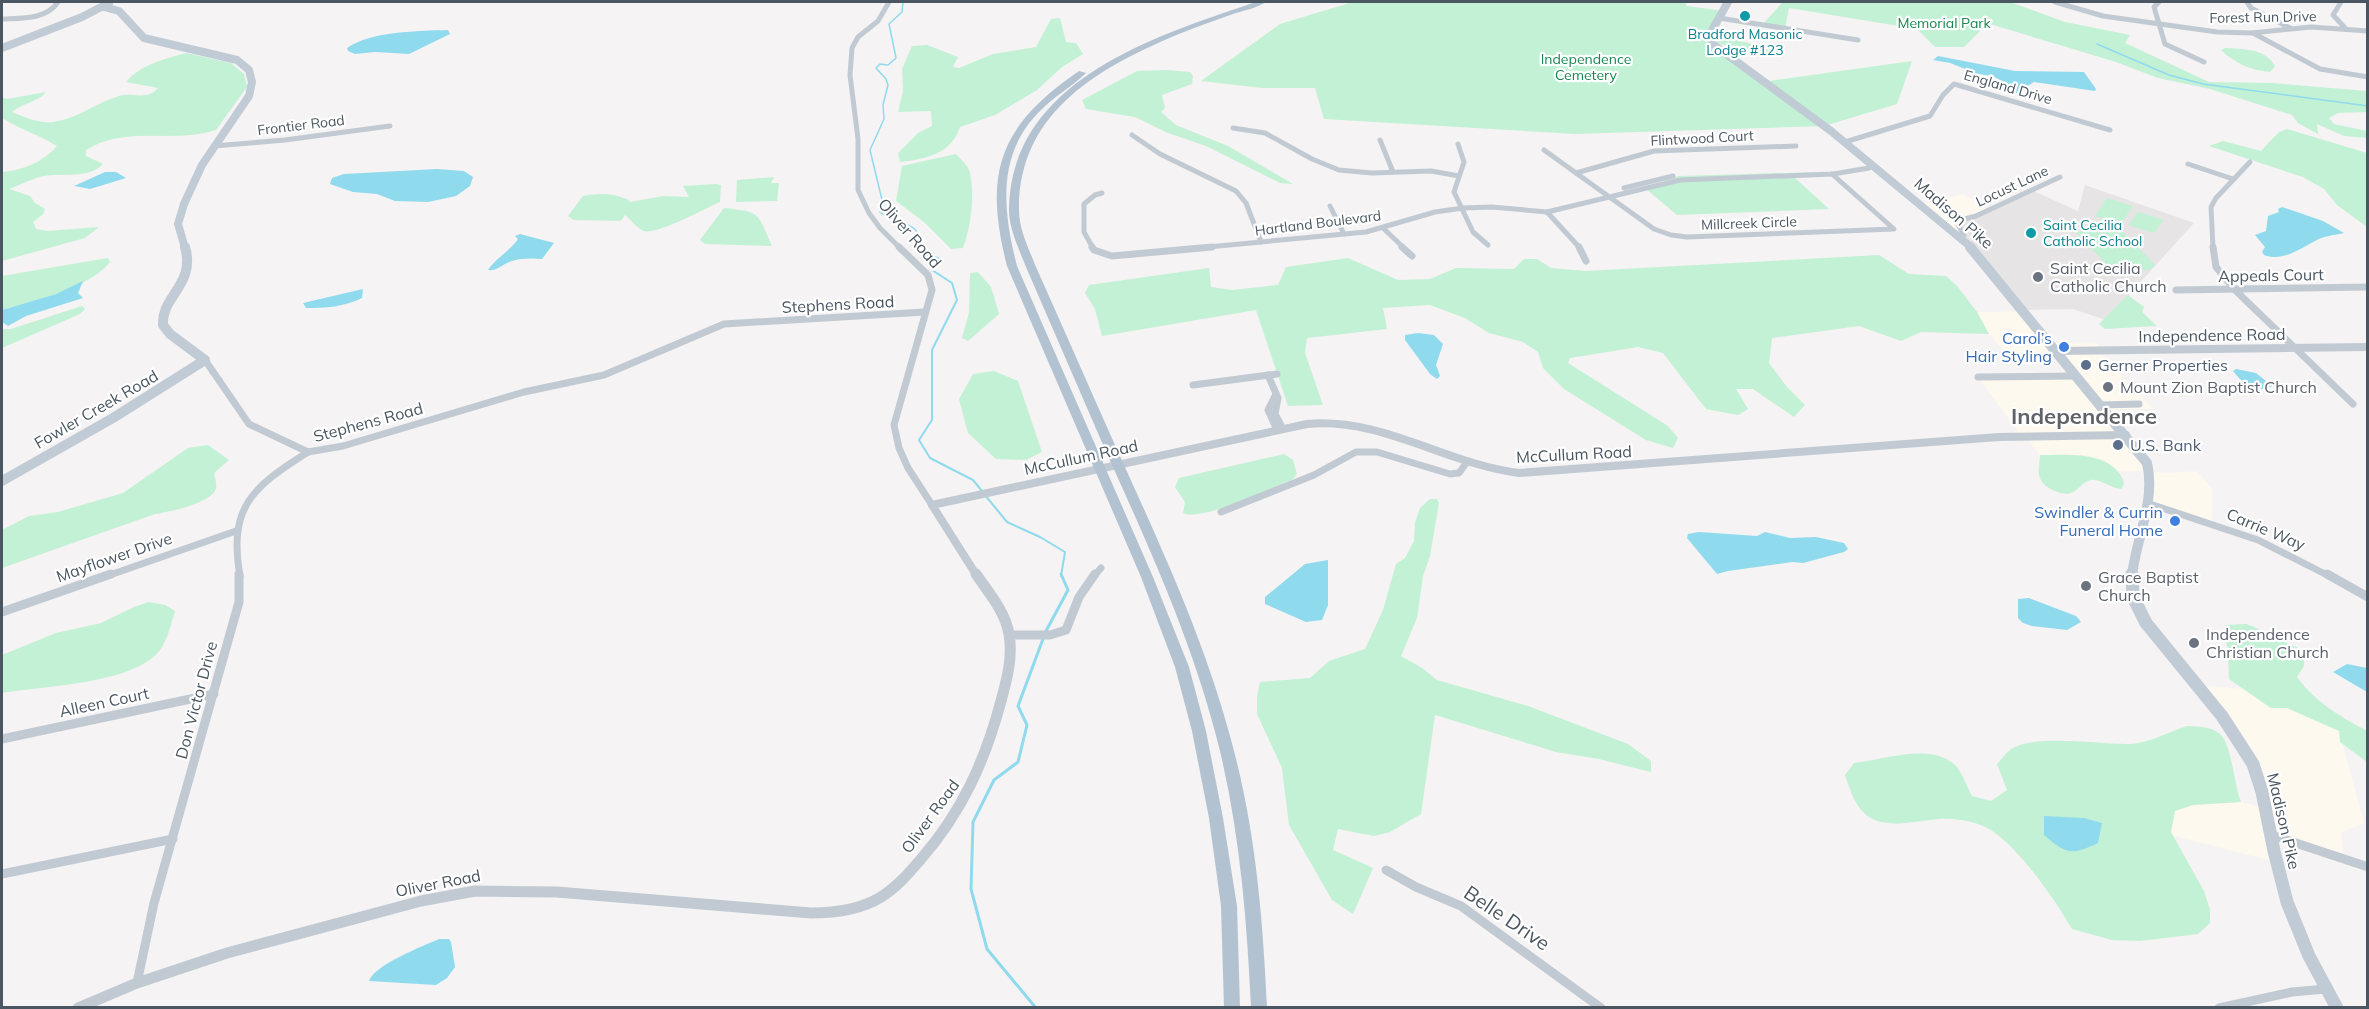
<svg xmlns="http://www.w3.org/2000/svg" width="2369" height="1009" font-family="Mulish,sans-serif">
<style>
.commercial{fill:#fdf9ef}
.education{fill:#e6e4e5}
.green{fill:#c3f1d5}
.water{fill:#90daee}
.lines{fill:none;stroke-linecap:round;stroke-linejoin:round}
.stream-far2{stroke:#90daee;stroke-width:1.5}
.stream-far1{stroke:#90daee;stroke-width:2}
.stream{stroke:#90daee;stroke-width:3}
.minor-far2{stroke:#c1cad2;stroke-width:5}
.minor-far1{stroke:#c1cad2;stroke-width:7}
.minor{stroke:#c1cad2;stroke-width:9}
.tertiary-far1{stroke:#c1cad2;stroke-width:8}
.tertiary{stroke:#c1cad2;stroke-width:11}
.secondary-far2{stroke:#c1cbd6;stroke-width:8}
.secondary-far1{stroke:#c1cbd6;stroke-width:10}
.secondary{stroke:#c1cbd6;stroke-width:13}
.primary{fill:#b3c2d1;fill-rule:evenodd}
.culture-dot{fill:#0f9aa8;stroke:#fff;stroke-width:2}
.worship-dot{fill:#6b7280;stroke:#fff;stroke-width:2}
.shop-dot{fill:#3f7fe0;stroke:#fff;stroke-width:2}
.service-dot{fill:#5c6f8a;stroke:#fff;stroke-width:2}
.labels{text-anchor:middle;stroke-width:4.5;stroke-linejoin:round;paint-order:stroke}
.far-street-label{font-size:14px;fill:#4a5661;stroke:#fff}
.far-park-label{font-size:14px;fill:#17864f;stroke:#fff}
.far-culture-label{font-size:14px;fill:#0d838f;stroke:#fff}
.street-label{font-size:16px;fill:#4a5661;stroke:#fff}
.worship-label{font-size:16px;fill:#5b616d;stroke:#fff;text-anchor:start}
.shop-label{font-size:16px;fill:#366cbe;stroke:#fff;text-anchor:end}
.service-label{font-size:16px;fill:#4e5e75;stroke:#fff;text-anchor:start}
.near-street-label{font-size:20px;fill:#4a5661;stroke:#fff}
.district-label{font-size:22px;font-weight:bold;fill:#5f6368;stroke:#fff}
</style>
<rect width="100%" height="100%" fill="#f5f3f3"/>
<g class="commercial">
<polygon points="1964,194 1987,209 1964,235 1958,235 1921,204"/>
<polygon points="2025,311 2051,343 2097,343 2104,351 2099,352 2153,409 2106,410 2151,471 2165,473 2197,471 2212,488 2212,523 2147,503 2151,471 2119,471 2087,455 2040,455 2025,436 2021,436 1978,377 2076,376 2060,354 2007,354 1989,334 1977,312"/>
<polygon points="2196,685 2243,689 2270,708 2287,708 2339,731 2364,823 2341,833 2344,859 2272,835 2276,862 2174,836 2171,832 2175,811 2193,805 2241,802 2265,808 2260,784"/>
</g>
<polygon class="education" points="2085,185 2194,223 2106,320 2073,309 2024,310 1958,235 1964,235 1958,225 1961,220 2031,190 2078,211"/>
<g class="green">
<polygon points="1353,2 1685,2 1687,6 1724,11 1711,40 1762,82 1912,61 1897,104 1824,126 1575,134 1324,119 1315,88 1262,88 1201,81 1280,24"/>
<polygon points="1783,2 2010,2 2065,22 2130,35 2125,43 2209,82 2272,83 2367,91 2367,112 2338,113 2329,118 2334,124 2367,131 2367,138 2344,136 2317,124 2318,134 2298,123 2292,115 2210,89 2158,78 2116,62 1990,24 1975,23 1967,15 1980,31 1964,47 1935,47 1917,29 1789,8 1785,29 1762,25"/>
<path d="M1060,18L1066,42L1076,43L1083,54L1062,67L1037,90L995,115L960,127C951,154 926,159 900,162L898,153L918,133L932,126L931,111L898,112L903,91L902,69L912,46L927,45L958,57L953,67L959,68L993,54L1036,47L1051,19Z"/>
<polygon points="1718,35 1763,47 1771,53 1766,57 1753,49 1743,50 1717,43"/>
<path d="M2225,48C2243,49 2265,48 2275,66L2270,72C2250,70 2236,64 2221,50Z"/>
<path d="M186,53L231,63L244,74L247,87L216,130C173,144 127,125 86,150V156L103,164C89,179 62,173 44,176C33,178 20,185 9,189L30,196L35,203L45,209L43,214L33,222L36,229L47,231L99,227L85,238L2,261V170L3,172C24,170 43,162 57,146C40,135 21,130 2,118V97L7,99L46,92C37,103 22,103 12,112C24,117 40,124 53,122C77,119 96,103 119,96C134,92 147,101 158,88L126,82C141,64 165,59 186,53Z"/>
<polygon points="1167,70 1190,72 1193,76 1192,84 1162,95 1165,108 1161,112 1176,125 1228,146 1293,184 1280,183 1206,146 1168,133 1135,117 1086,109 1082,100 1137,71"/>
<polygon points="2287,129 2367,153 2367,227 2337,205 2324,189 2303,177 2209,146 2223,141 2261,151 2279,132"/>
<path d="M956,154C960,159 969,166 970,173C975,196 971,226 963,248L951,249L924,222L896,201L902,166Z"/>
<polygon points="1819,172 1793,176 1829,209 1677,215 1645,188 1678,179 1663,181 1661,179 1680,176"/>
<polygon points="774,177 771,183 779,183 777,201 736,202 737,180"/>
<path d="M716,184L721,185L720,202C706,208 657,235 644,231C638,229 631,220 625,215L621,221L574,220L568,216L583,196C601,193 612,193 629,200L630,202L664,196L689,197L683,186Z"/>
<polygon points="2107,198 2133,206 2121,224 2095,216"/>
<path d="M724,208C762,212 757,213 772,246L705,244L700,240Z"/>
<polygon points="2138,212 2164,220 2154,233 2128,225"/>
<polygon points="2095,227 2122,231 2155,265 2150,270 2113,271 2076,233"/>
<polygon points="1879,255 1909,274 1946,276 1957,286 1977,312 1989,334 1921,332 1901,341 1859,326 1772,338 1769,363 1787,387 1805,405 1794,417 1753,389 1736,389 1748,409 1738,415 1706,409 1663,353 1638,347 1570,358 1568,363 1668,426 1678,438 1673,448 1646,440 1564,389 1543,368 1538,352 1523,342 1489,333 1465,318 1430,305 1383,308 1387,329 1307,338 1305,353 1323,405 1288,406 1256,310 1102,336 1095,309 1085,293 1089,285 1209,268 1211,287 1232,290 1278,285 1286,267 1348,258 1398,280 1430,279 1456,268 1514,269 1524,259 1537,259 1551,268 1586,271"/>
<path d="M108,258L110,262C87,290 36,299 2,310V276Z"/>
<polygon points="978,272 991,287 999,314 968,341 962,338 969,313 970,273"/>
<polygon points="2128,295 2144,307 2142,312 2157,326 2105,329 2099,324"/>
<polygon points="82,306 85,309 80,314 2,348 2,329 11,329"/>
<polygon points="994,371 1018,381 1042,452 1026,460 996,459 968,433 959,399 973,374"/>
<path d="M208,445L229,460L214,473C215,478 217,484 216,488C213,503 169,512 155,514L2,568V530L29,516L58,512L123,493L188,448Z"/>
<path d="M1284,454L1293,460L1297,474L1293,479C1272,488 1201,522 1183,513L1185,502L1175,487L1179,478Z"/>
<path d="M2040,455C2068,455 2112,450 2124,482L2122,489C2111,489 2100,478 2091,480C2082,482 2079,490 2071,493C2063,496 2043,488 2040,478C2037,472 2040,462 2040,455Z"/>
<polygon points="1430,499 1437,499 1439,503 1430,556 1423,576 1417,618 1401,656 1422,668 1437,680 1528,706 1628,744 1651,761 1651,772 1599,759 1556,752 1435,715 1421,814 1390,832 1374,836 1338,829 1333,850 1373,868 1353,914 1332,900 1289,825 1282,768 1257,714 1257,696 1260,682 1310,678 1329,661 1365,649 1383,610 1396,564 1405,558 1414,541 1415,523 1420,508"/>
<path d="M149,602L165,605L175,611C171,623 168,639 160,650C135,684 42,686 2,693V655L56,633L101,623L134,607Z"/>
<path d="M2246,624C2266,631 2283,643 2304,650V666L2297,677C2315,702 2341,717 2367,731V762L2340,742L2339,731L2287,708H2271L2229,679L2228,649L2223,633L2226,625Z"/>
<path d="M2187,726C2198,727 2211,726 2220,734C2232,745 2234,785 2241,802L2193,805L2175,811L2171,832L2204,891L2210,910V923L2198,934L2140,941L2112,940L2072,929C2056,901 2013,838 1983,826C1969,820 1954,818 1938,819C1917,821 1880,831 1863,812C1854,803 1849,787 1845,775L1854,763C1884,760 1933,741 1957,767C1963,775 1967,787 1972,796L1991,801L2007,790L1997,764C2001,760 2005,754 2010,750C2033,733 2101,745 2130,744C2150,743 2168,732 2187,726Z"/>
</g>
<g class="water">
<path d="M448,30L450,34L409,54L375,52L355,54L348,51L347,48C371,31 419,31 448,30Z"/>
<polygon points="1938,56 2015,71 2084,72 2096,89 2095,91 2034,82 2013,95 2004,92 2007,90 2005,83 1993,76 1978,74 1950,63 1933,60"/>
<polygon points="437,169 464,171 473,177 470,186 456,196 428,202 395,201 377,194 353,192 330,184 332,178 344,174"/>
<polygon points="105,172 116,172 126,178 90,189 74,186"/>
<path d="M2282,207L2323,221L2344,233C2335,235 2323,236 2315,241C2300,249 2282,262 2264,255L2262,252L2265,247L2255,235L2266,231L2268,216L2279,212L2278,209Z"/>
<path d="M520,234L554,243L542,259C531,258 517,258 507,263C499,267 496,271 488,270C496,258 510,251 518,239L515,236Z"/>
<polygon points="83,281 78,293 83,298 26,316 8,326 2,322 2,310 56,294"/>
<path d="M363,289L362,298C344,307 326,308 306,308L303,303Z"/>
<polygon points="1418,333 1434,335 1443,344 1436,365 1440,376 1437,379 1430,374 1405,340 1405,335"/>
<path d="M2236,369L2256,373L2272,386C2256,394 2243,384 2233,371Z"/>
<polygon points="1699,532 1757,536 1765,532 1790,538 1816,537 1844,543 1848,549 1844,552 1803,563 1793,562 1728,571 1717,574 1687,538 1688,534"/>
<polygon points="1328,560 1328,605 1322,620 1306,622 1265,604 1265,597 1305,564"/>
<polygon points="2029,598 2076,616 2081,622 2067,630 2032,626 2023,623 2018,618 2018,599"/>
<polygon points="2347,664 2367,668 2367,692 2333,672"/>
<path d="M2044,816L2084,818L2102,823L2098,843C2071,856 2066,854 2044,835Z"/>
<path d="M439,939H449L451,942L455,967L447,978L436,985L369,981C374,965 423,946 439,939Z"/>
</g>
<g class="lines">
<g class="stream-far2">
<path d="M903,2L902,12L889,24L896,58L888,65L880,64L876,68L886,79L888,85L883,105L884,119L870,150L883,204L880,212C899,227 920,219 923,248"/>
<polyline points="2097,44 2169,75 2203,84 2368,106"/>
</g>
<g class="stream-far1">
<polyline points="923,247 924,253 940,259 932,270 952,283 957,300 932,350 932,420 919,440 930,458 973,480 982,491"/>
<polyline points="985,495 1007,522 1040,537 1065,552 1061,576"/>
</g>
<g class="stream">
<polyline points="1046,631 1068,590 1061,574"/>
<polyline points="1036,1008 987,949 971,889 973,822 994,780 1018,762 1027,725 1018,706 1043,639"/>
</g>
<g class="minor-far2">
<polyline points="889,2 878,21 858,37 852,48 850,75 858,139 858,190 869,213 880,228 900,248"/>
<polyline points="2055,2 2103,16 2217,32 2252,33 2311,27 2368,31"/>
<polyline points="2159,2 2154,7 2165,44 2204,62"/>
<polyline points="2247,2 2251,8 2290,28"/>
<polyline points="2341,2 2333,15 2346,29"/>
<polyline points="1719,18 1858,40"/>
<path d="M2,19C21,18 46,20 58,2"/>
<polyline points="2253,33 2320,69 2368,77"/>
<polyline points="1233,128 1265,133 1312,159 1339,170 1372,173 1431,171 1459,176"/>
<polyline points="1132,135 1160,154 1236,191 1246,203 1261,242"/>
<polyline points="1380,140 1393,172"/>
<polyline points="1845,142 1930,116 1943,95 1954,84 2110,130"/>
<polyline points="1458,144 1464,162 1454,192 1473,232 1488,245"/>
<polyline points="214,146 285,140 390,126"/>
<polyline points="1544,150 1654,229 1671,235 1687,237 1894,229 1832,174"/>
<polyline points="2188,164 2233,179"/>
<polyline points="1576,173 1654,151 1796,146"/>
<polyline points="1624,188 1673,176"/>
<polyline points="1330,206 1344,234"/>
<polyline points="1547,212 1580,248"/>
<polyline points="1383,228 1404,248"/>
<polyline points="1958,235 1964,235 1958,225 1961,220 1976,216 2060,177"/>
<polyline points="1093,248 1084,232 1084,204 1095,195 1102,193"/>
<polyline points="1197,248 1366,232 1435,212 1463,208 1492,207 1547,212 1680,180 1833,174 1869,168"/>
<polyline points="2213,248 2211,207 2216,198 2250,162"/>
</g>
<g class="minor-far1">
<polyline points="899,247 928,275 932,290 894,425 899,448 908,468 932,505"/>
<polyline points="1092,247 1094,250 1112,256 1212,247"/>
<polyline points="1402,247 1412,256"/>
<polyline points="1579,247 1586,261"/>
<polyline points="2213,247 2216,267 2234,289 2353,404"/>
<polyline points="2176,290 2368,287"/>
<polyline points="205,360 249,424 308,452 343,446 524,392 604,375 724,324 925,312"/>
<polyline points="1268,375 1278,398 1275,414 1283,429"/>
<polyline points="1978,377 2077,376"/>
<polyline points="1193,385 1277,374"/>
<polyline points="1276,394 1268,410 1277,430"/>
<polyline points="2101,405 2139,404"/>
<polyline points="2147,503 2258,540 2329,576"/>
<polyline points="1221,512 1314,475 1356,452 1377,452 1450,474 1459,473 1467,462"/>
<polyline points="107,576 236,531"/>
<path d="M240,576C228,506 253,487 308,452"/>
<polyline points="1094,576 1101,568"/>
</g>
<g class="minor">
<polyline points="2327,574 2368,597"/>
<polyline points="2,612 111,574"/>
<polyline points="1009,635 1050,635 1066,630 1079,597 1095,574"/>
<polyline points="2,739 214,694"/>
<polyline points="2272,835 2368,867"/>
<polyline points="1386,870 1416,887 1461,906 1601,1008"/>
<polyline points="2,874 173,839"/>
<polyline points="137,983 154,903 239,602 239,574"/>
<polyline points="2219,1008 2292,992 2326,989"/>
</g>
<g class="tertiary-far1">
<polyline points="2057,351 2368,347"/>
<path d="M977,576L932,505L1307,424C1382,417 1446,464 1519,473L1999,437L2126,435"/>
</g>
<path class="tertiary" d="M78,1008L137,983L227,953L421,901L475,891L557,892L811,913C836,913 860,910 881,897C897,887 909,873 921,859C962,812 985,761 1001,701C1007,679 1013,657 1009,634C1005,611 989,593 976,574"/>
<g class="secondary-far2">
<polyline points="1728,2 1710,34 1714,45 1831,131 1972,248"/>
<polyline points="104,7 119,11 144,38 237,60 249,70 252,82 249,96 202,165 184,204 178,224 185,248"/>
<polyline points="2,48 82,17 109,3"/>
</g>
<g class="secondary-far1">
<path d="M1970,247L2147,463C2156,501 2136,538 2132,576"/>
<path d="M2,481L113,418L205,360L170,334L163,325C161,296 196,285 185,247"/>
</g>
<polyline class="secondary" points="2132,574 2133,597 2146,623 2222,716 2253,764 2262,792 2274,851 2287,902 2309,956 2337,1008"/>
<g class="primary">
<path d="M1256,2H1266C1257,8 1246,10 1236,13C1219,19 1201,25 1184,32C1103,65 1018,110 1019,210C1019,230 1029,249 1036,267C1064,329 1091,392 1119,454C1163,551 1208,648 1234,751C1256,835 1263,921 1267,1008H1251C1247,921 1240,835 1220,751C1195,648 1151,551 1107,454C1080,392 1053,329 1026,267C1019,249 1009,229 1009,210C1010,80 1156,36 1256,2Z"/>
<path d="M1079,71L1086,73C1072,87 1054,96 1040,111C996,154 1003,212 1017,266L1153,577L1189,667L1206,731L1223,818L1237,906L1240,1008H1224L1221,906L1209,818L1192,731L1175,667L1141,577L1007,266C983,172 999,126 1079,71Z"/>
</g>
</g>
<g class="culture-dot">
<circle cx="1745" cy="16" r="6"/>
<circle cx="2031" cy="233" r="6"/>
</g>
<g class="worship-dot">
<circle cx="2038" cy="277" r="6"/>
<circle cx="2108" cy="387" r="6"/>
<circle cx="2086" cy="586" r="6"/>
<circle cx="2194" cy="643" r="6"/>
</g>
<g class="shop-dot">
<circle cx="2064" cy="347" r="6"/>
<circle cx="2175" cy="521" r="6"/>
</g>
<g class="service-dot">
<circle cx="2086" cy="365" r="6"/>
<circle cx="2118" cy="445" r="6"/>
</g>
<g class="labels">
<g class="far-street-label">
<text transform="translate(2263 17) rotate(-1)" y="5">Forest Run Drive</text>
<text transform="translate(2008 87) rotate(16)" y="5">England Drive</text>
<text transform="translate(301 125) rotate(-7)" y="5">Frontier Road</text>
<text transform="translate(1702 138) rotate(-3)" y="5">Flintwood Court</text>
<text transform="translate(2012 186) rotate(-25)" y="5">Locust Lane</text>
<text transform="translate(1318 223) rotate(-7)" y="5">Hartland Boulevard</text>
<text transform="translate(1749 223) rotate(-2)" y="5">Millcreek Circle</text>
</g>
<g class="far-park-label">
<text x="1944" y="28">Memorial Park</text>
<text x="1586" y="64">Independence<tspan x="1586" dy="16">Cemetery</tspan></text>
</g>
<g class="far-culture-label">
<text x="1745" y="39">Bradford Masonic<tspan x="1745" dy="16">Lodge #123</tspan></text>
<text x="2043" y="230" text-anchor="start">Saint Cecilia<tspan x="2043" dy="16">Catholic School</tspan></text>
</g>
<g class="street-label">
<text transform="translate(1954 213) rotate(41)" y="6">Madison Pike</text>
<text transform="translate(910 233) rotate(49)" y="6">Oliver Road</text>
<text transform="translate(2271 275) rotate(-1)" y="6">Appeals Court</text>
<text transform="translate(838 304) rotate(-3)" y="6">Stephens Road</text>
<text transform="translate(2212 335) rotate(-1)" y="6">Independence Road</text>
<text transform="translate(96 409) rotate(-30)" y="6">Fowler Creek Road</text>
<text transform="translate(368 422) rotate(-15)" y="6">Stephens Road</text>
<text transform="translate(1574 454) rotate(-3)" y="6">McCullum Road</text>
<text transform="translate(1081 457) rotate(-12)" y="6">McCullum Road</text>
<text transform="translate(2266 529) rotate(23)" y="6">Carrie Way</text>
<text transform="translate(114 557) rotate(-19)" y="6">Mayflower Drive</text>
<text transform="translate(196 700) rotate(-75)" y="6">Don Victor Drive</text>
<text transform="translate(104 702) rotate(-12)" y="6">Alleen Court</text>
<text transform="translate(930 816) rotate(-54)" y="6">Oliver Road</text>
<text transform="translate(2284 821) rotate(77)" y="6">Madison Pike</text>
<text transform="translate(438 883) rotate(-11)" y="6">Oliver Road</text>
</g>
<g class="worship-label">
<text x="2050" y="274">Saint Cecilia<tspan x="2050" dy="18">Catholic Church</tspan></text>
<text x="2120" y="393">Mount Zion Baptist Church</text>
<text x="2098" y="583">Grace Baptist<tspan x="2098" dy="18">Church</tspan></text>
<text x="2206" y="640">Independence<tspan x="2206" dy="18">Christian Church</tspan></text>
</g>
<g class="shop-label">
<text x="2052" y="344">Carol’s<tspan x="2052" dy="18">Hair Styling</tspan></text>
<text x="2163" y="518">Swindler &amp; Currin<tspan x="2163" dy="18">Funeral Home</tspan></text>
</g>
<g class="service-label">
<text x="2098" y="371">Gerner Properties</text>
<text x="2130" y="451">U.S. Bank</text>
</g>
<g class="near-street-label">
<text transform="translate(1507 918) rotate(34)" y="7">Belle Drive</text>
</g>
<g class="district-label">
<text x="2084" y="424">Independence</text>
</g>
</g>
<rect width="2369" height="1009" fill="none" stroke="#4a5661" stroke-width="6"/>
</svg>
